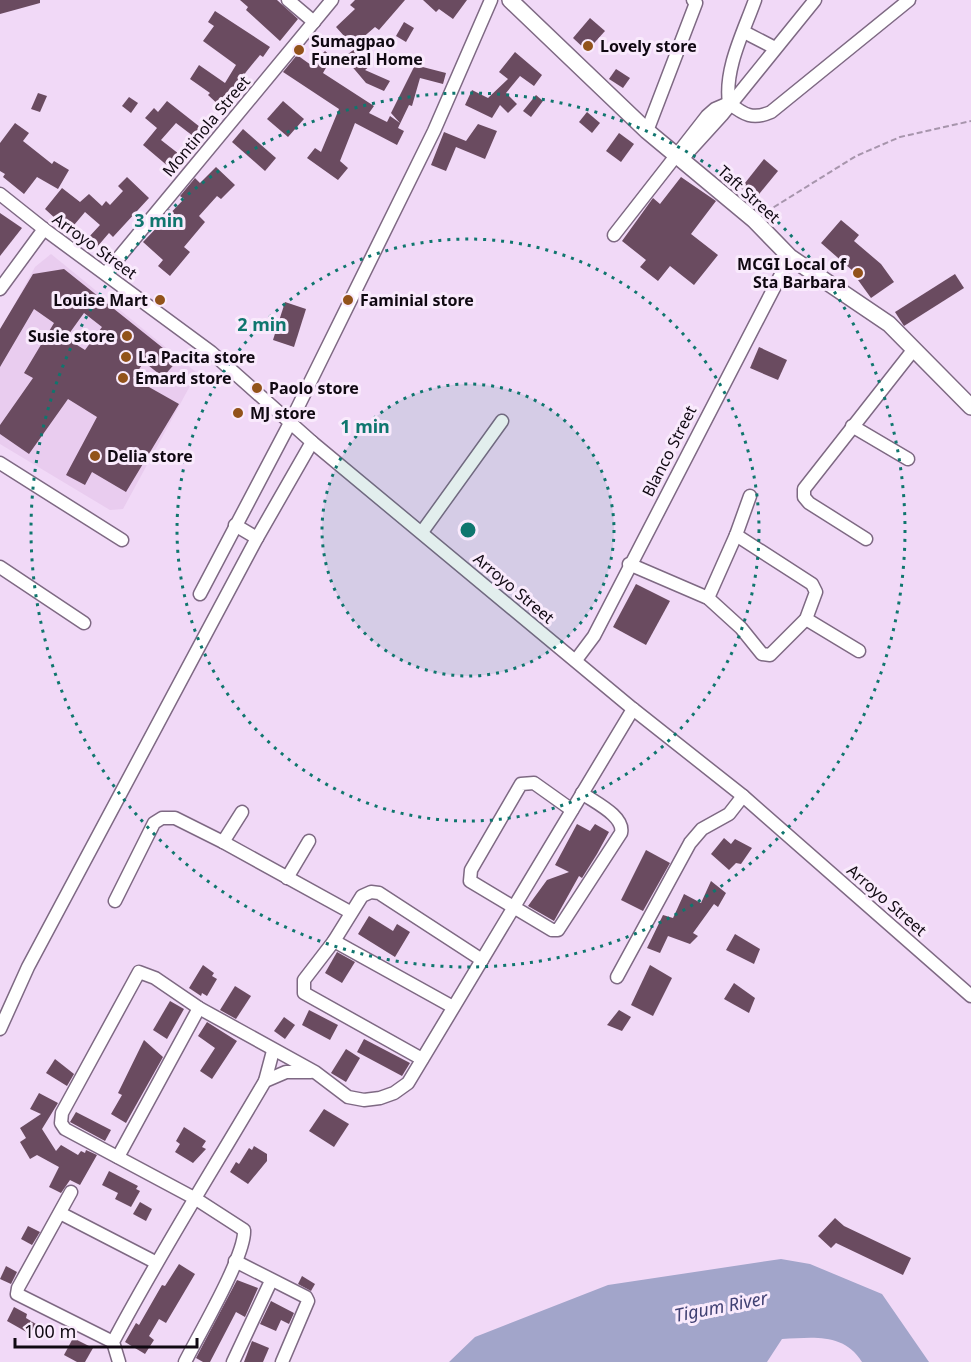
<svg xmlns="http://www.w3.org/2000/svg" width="971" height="1362" font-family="'Noto Sans',sans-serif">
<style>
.built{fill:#e9ccef}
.water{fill:#a2a5ca}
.building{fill:#6a4b60;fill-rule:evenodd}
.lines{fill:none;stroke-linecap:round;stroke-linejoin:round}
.minor-casing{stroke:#7e6983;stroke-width:15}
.major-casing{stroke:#7e6983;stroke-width:18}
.path{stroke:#a795ac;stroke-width:2;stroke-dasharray:6 3;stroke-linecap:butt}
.minor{stroke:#fff;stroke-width:12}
.major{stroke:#fff;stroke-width:15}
.ring{fill:none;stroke:#0f766e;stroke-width:3;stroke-dasharray:3 6}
.poi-dot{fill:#92531a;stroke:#f9eafc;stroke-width:2}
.labels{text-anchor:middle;stroke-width:6;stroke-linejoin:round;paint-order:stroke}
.poi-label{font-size:16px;font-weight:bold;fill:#100912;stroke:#f9eafc;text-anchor:start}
.street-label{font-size:16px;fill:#100912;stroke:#f9eafc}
.water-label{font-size:18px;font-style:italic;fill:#404173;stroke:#f9eafc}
.centre{fill:#0f766e;stroke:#f9eafc;stroke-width:3}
.ring-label{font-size:18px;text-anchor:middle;font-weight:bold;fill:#0f766e;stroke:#f9eafc;stroke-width:6;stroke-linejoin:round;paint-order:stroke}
</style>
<rect width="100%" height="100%" fill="#f1d9f7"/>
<polygon class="built" points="51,254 197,373 123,509 110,510 0,444 0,331 35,267"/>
<path class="water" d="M781,1259L810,1264L882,1294L929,1362H862C843,1332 812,1338 782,1339L767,1362H449L475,1337L608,1285Z"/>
<g class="building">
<polygon points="0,0 40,0 40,3 0,14"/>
<polygon points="240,0 277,0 298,19 280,41 246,10 248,7"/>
<polygon points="355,0 405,0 379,30 375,27 353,46 336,27 355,9 350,5"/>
<polygon points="423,0 467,0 453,19 439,9 436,12"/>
<polygon points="215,11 270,47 263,57 260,55 246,72 232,94 235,96 223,109 208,95 210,93 190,79 199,65 225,83 236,65 203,41 214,26 208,22"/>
<polygon points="590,18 605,31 587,51 573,38"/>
<polygon points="404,22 414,28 406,42 396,36"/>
<polygon points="356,48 371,65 365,70 390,81 384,91 366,83 344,57"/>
<polygon points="325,51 336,61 330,67 327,66 323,73 374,106 369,113 387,122 390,116 400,123 391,113 415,65 446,73 443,84 420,78 412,106 409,105 398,128 404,131 397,145 355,123 340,161 348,168 338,180 307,158 315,148 321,152 339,109 283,72 297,55 311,65"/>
<polygon points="515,52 542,75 534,86 520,76 506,93 517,104 508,113 500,105 492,118 465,105 472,90 488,98 508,79 499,72"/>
<polygon points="616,69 630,78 623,88 609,79"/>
<polygon points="38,93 47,96 40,112 31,109"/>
<polygon points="536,95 543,101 531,117 523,111"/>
<polygon points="129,97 138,103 131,113 122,106"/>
<polygon points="167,101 200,127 193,136 176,123 161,140 179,154 169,167 143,145 157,128 145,118 154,108 158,112"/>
<polygon points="283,101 304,119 288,137 267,119"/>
<polygon points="587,112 600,123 592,133 579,122"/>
<polygon points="15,123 29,133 23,141 52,164 54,161 69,170 58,189 37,177 24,194 3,177 5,174 0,171 0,143"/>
<polygon points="478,124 497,131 485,159 456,147 446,171 431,165 444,132 466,141"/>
<polygon points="243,129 276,158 265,171 232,142"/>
<polygon points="619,133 634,144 621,162 606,151"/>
<polygon points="764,159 778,171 755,199 741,188"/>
<polygon points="216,167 235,185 221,199 217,196 199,216 205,222 184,247 190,252 170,276 158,266 163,260 143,242 184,199 180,196 195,178 200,183"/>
<polygon points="127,177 149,198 113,237 109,233 97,247 88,238 100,225 85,212 69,231 45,209 62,188 80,202 89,194 102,206 106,201 110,205 123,191 118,186"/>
<polygon points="681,177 716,201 691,234 718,255 694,285 670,266 658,281 640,267 646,260 622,241 653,198 660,204"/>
<polygon points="0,213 22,228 0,256"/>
<polygon points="841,220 859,235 854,241 881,264 894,282 871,298 858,280 861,278 821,243"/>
<path d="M64,269L178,360L163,377L144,362L133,378L179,404L126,492L92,472L85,485L66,475L97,417L68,399L29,454L0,434V425L33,378L24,373L54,323L34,309L0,367V329L33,274ZM84,313L102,327L85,350L66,338Z"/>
<polygon points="955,274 964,288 904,326 895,312"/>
<polygon points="285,302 306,309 294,347 273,340"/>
<polygon points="759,347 787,360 778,380 750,368"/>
<polygon points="636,584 670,601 646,645 613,627"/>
<polygon points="577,824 590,831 595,824 609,832 597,854 582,878 579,876 554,921 528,906 547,880 569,872 555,865"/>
<polygon points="724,838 731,844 735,839 752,848 741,864 736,863 729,870 711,854"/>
<polygon points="646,850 670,863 643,911 621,900"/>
<polygon points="711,881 726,893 718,907 714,904 693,933 698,936 690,944 668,936 660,953 647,948 663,915 673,918 684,894 701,903"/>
<polygon points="369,916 393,931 397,924 410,932 395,957 358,934"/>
<polygon points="735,934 760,949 754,964 726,950"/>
<polygon points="337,952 355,962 342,983 325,973"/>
<polygon points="203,965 214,973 212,976 217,979 207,996 202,993 201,996 189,988"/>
<polygon points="650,965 672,978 653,1016 631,1005"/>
<polygon points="734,983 755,998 749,1013 724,999"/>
<polygon points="235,986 251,996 236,1019 220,1010"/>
<polygon points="170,1001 184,1009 167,1039 153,1030"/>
<polygon points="309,1010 338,1025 330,1040 302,1025"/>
<polygon points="619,1010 631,1017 622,1031 607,1025"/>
<polygon points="284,1017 295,1025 285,1039 274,1031"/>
<polygon points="207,1022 237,1041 212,1079 200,1071 215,1048 198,1036"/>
<polygon points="364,1039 410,1063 402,1076 357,1052"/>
<polygon points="144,1040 163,1057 126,1123 111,1114 122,1095 118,1093"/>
<polygon points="346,1049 360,1058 346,1082 331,1073"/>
<polygon points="55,1059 74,1074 67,1086 46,1073"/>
<polygon points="39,1093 58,1103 42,1129 56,1151 61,1145 78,1155 81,1151 85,1153 86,1150 97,1155 80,1185 70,1180 61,1193 49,1187 59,1167 37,1155 30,1159 20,1142 26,1138 20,1128 41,1114 30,1109"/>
<polygon points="324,1109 349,1124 334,1147 309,1131"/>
<polygon points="76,1112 111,1130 105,1141 70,1122"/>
<polygon points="184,1127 206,1141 202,1147 206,1149 193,1163 175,1152 180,1144 176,1141"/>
<polygon points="254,1146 267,1154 267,1161 248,1184 230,1172 236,1162 239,1164 249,1148 252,1150"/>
<polygon points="109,1171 138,1186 136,1189 140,1191 131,1207 115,1199 118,1193 102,1185"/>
<polygon points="140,1202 152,1209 146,1221 133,1214"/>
<polygon points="835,1218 844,1226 911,1258 903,1275 836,1243 831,1248 818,1236"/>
<polygon points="28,1226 40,1232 32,1245 21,1239"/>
<polygon points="179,1264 195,1274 166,1323 159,1319 149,1336 154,1340 145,1354 125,1342 136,1323 139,1325 162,1285 165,1286"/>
<polygon points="6,1266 17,1272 11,1284 0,1279"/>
<polygon points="302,1276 315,1284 311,1291 298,1284"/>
<polygon points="237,1280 258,1288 245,1317 236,1312 210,1362 203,1362 196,1358"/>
<polygon points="271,1301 294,1313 289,1324 281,1320 276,1331 260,1324"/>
<polygon points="14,1307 27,1314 26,1318 36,1324 30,1334 7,1321"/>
<polygon points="73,1338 93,1348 85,1362 77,1362 64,1355"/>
<polygon points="252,1341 269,1348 263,1362 244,1362"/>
</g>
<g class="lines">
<g class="minor-casing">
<g id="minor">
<polyline points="288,0 314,22"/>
<path d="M755,0C744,31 724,69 729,103C744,115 753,120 771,112L909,0"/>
<polyline points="744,32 775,48"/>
<polyline points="647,131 696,3 693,0"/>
<polyline points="682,159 722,115 815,0"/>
<polyline points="0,194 44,229 211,352 312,442 633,709 743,796 971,996"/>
<polyline points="614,235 707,116 715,109 729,103"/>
<polyline points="106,273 332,0"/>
<polyline points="0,289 44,229"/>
<polyline points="852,426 908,459"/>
<polyline points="0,463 122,540"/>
<polyline points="235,525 257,538"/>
<polyline points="422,532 502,421"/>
<polyline points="866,539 809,503 804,497 804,489 914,349"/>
<polyline points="629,564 708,598 741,628 762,654 770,655 806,619 816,592 812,584 736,535"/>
<polyline points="0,567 84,623"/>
<polyline points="200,594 290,423 434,131 491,0"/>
<polyline points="708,598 736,535 750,496"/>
<polyline points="806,619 859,651"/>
<polyline points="576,660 594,636 790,257"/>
<path d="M572,810L534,783L521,784L471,870L470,881L552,930H558L621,833C625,816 594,802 582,793"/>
<polyline points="223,842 242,812"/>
<polyline points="287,878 309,841"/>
<polyline points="115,901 154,823 162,818 175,818 223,842 350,912"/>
<polyline points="334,941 453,1007"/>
<polyline points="617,977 690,843 702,829 729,814 743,796"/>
<polyline points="0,1029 28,967 257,538 312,442"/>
<polyline points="422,1059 304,993 304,980 334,941 362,896 371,892 379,893 482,960"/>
<polyline points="265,1081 273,1051"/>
<polyline points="118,1157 199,1008"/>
<polyline points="71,1192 18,1288 17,1294 113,1342"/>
<polyline points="60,1213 155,1262"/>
<polyline points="235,1261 306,1297 308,1301 282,1362"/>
<path d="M119,1362L113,1342C160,1253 214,1168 265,1081L286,1072H311"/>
<path d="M185,1362C198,1336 246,1255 244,1230L196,1199L65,1129L61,1123L62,1113L139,972L155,978L199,1008L315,1072L348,1097L364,1100L380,1098L394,1093L408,1083L633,709"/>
<polyline points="233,1362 271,1281"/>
</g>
</g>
<g class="major-casing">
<polyline id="major" points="510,0 647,131 754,220 790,257 889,324 971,407"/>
</g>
<polyline class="path" points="766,212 856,156 900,137 971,121"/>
<use href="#minor" class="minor"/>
<use href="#major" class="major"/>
</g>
<circle cx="468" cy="530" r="146" fill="#0f766e" fill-opacity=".12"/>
<g class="ring">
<circle cx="468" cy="530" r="146"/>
<circle cx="468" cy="530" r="291"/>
<circle cx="468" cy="530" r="437"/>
</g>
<g class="poi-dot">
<circle cx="588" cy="46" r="6"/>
<circle cx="299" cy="50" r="6"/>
<circle cx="858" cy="273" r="6"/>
<circle cx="160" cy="300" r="6"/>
<circle cx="348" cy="300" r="6"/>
<circle cx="127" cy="336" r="6"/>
<circle cx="126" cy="357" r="6"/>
<circle cx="123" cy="378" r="6"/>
<circle cx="257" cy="388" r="6"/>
<circle cx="238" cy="413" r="6"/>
<circle cx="95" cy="456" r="6"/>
</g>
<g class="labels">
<g class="poi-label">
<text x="311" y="47">Sumagpao<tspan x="311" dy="18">Funeral Home</tspan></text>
<text x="600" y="52">Lovely store</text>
<text x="846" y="270" text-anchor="end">MCGI Local of<tspan x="846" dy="18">Sta Barbara</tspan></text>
<text x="148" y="306" text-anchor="end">Louise Mart</text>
<text x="360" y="306">Faminial store</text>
<text x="115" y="342" text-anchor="end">Susie store</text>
<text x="138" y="363">La Pacita store</text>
<text x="135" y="384">Emard store</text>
<text x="269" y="394">Paolo store</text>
<text x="250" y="419">MJ store</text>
<text x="107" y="462">Delia store</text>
</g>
<g class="street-label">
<text transform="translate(206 126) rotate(-50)" y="6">Montinola Street</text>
<text transform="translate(749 194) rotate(42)" y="6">Taft Street</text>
<text transform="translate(95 246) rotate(36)" y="6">Arroyo Street</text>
<text transform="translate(669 451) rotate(-63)" y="6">Blanco Street</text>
<text transform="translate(514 588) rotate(40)" y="6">Arroyo Street</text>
<text transform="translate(887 900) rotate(41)" y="6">Arroyo Street</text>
</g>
<g class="water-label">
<text transform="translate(721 1307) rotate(-11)" y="6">Tigum River</text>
</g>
</g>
<circle cx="468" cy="530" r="9" class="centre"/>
<g class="ring-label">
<text x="159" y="227">3 min</text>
<text x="262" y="331">2 min</text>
<text x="365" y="433">1 min</text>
</g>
<path d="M15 1338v9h182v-9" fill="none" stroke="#100912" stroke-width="3"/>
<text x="24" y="1338" font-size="18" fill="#100912" stroke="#f9eafc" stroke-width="4.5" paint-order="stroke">100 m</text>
</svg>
